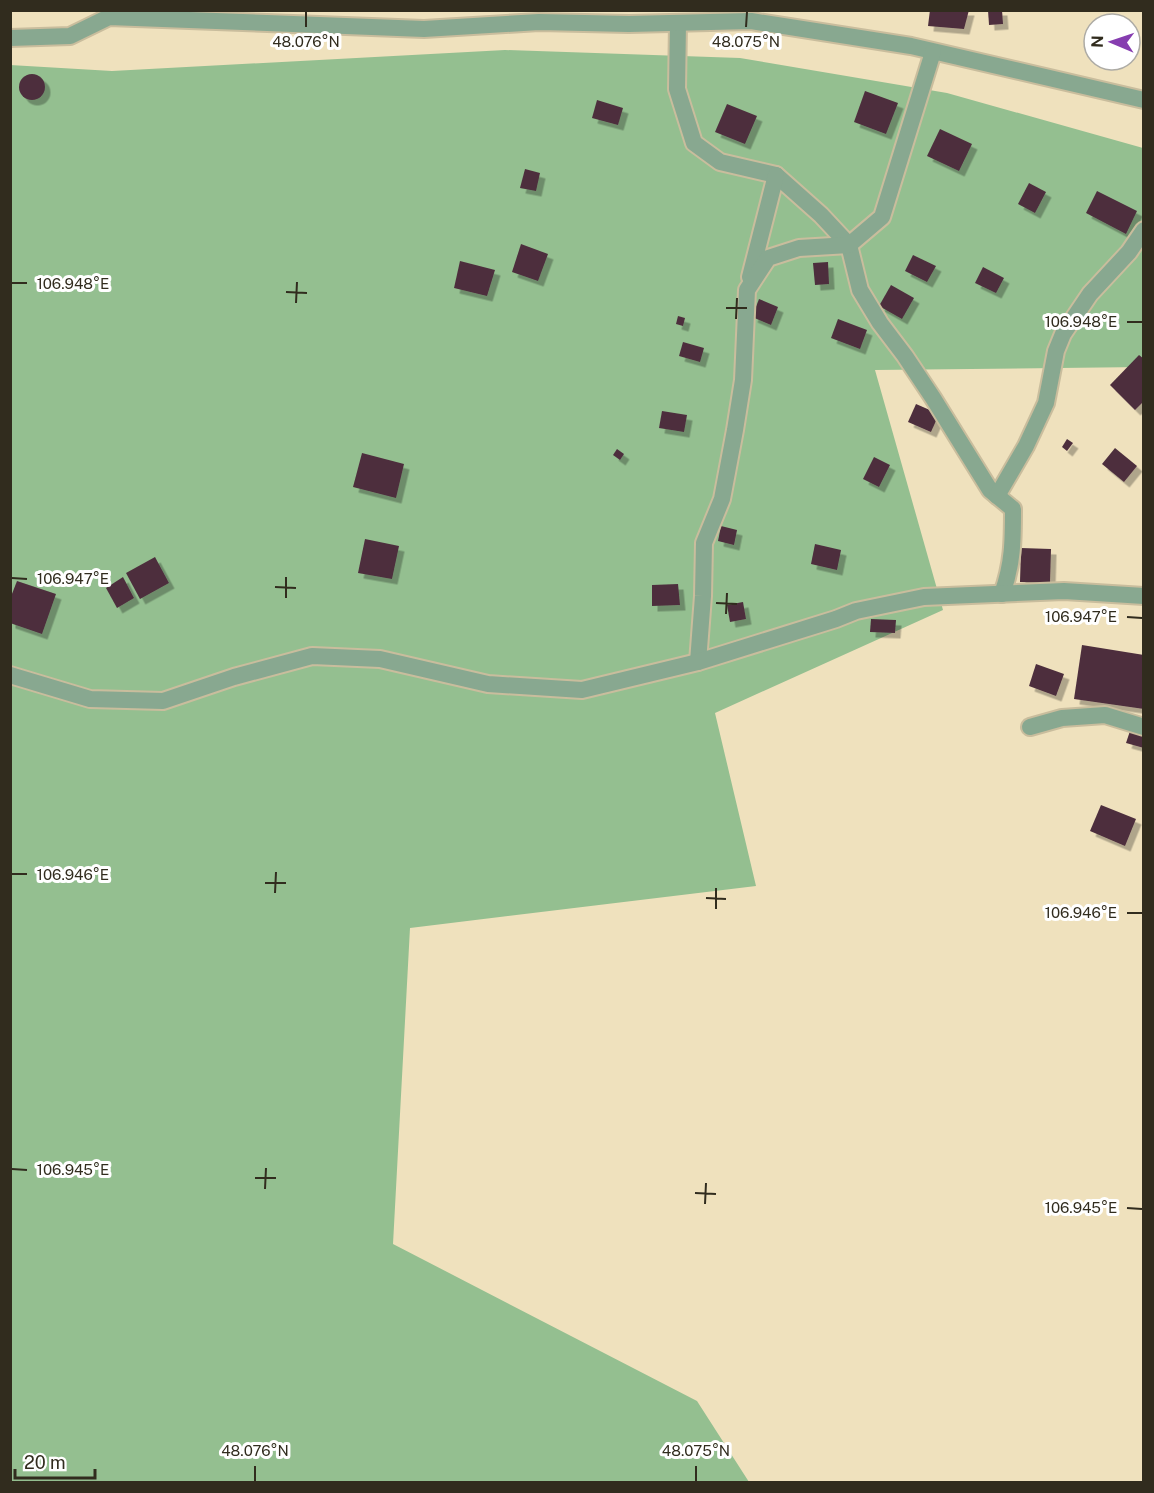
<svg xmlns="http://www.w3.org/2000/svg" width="1154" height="1493" font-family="'Public Sans',sans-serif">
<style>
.green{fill:#94bf90}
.building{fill:#4d2f3d;filter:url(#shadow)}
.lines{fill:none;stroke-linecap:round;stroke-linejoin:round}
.minor-casing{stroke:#c9bd9d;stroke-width:20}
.minor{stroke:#88a890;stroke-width:16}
.ticks{fill:none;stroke:#312c1e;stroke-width:2}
.ticks-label{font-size:15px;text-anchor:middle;fill:#312c1e;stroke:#fff;stroke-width:6;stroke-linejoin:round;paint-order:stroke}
</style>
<defs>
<filter id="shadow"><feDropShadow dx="5.5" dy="5.5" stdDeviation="0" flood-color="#0004"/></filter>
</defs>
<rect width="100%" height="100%" fill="#efe1bd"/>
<polygon class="green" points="505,50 740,58 947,93 1143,148 1143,367 875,370 943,610 715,713 756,886 410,928 393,1244 697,1401 749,1482 11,1482 10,65 112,71"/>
<g class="building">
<polygon points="930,10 969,10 964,29 928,26"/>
<polygon points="988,10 1002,10 1003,24 989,25"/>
<circle cx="32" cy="87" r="13"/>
<polygon points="865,91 898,103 886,134 854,122"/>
<polygon points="597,100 623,108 618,125 592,118"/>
<polygon points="727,104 757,116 745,144 715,132"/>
<polygon points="940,129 972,144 959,171 927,156"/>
<polygon points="525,169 540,173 536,191 520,188"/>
<polygon points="1029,183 1046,192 1035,213 1018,204"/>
<polygon points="1097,191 1137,211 1126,234 1086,213"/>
<polygon points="521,244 548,254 538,281 512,272"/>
<polygon points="913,255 936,266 927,282 905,271"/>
<polygon points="460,261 495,270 487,296 454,288"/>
<polygon points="828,262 829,284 815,285 813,263"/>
<polygon points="983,267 1004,278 996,293 975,283"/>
<polygon points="891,285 914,298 902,319 879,306"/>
<polygon points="759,299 778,307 771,325 752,317"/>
<polygon points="678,316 685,318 683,326 676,324"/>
<polygon points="838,319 867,330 860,349 831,338"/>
<polygon points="683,342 704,348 700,362 679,356"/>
<polygon points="1139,355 1144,359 1144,401 1135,410 1110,385"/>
<polygon points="916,404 939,414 931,432 908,422"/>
<polygon points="662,411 687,415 684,432 659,428"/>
<polygon points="1067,439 1073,443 1067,451 1062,447"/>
<polygon points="1115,448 1137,466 1124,482 1102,464"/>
<polygon points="617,449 624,454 620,460 613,455"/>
<polygon points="362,453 404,464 396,498 353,487"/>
<polygon points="874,457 890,465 879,487 863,479"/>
<polygon points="721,526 737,530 734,545 718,541"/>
<polygon points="365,539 399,546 392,579 358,573"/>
<polygon points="815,544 841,550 837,570 811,564"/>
<polygon points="1021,548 1051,549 1050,583 1020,582"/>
<polygon points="155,557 169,583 140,599 126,573"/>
<polygon points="123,577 134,598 117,608 106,588"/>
<polygon points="17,581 56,594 42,634 10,623 10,599"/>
<polygon points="678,584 680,605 652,606 652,585"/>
<polygon points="743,602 746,619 730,622 727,605"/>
<polygon points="871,619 896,620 895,633 870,632"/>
<polygon points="1082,645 1144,655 1144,709 1074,699"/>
<polygon points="1036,664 1064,674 1056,696 1029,686"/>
<polygon points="1130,731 1144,735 1144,748 1126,743"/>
<polygon points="1101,805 1136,819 1125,846 1090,831"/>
</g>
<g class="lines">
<g class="minor-casing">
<g id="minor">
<path d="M678,23L677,89L694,143L720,162L776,175L821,215L849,245L860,290L880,323L905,356L933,398L990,490L1013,509C1013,540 1013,564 1002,594"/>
<polyline points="10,38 70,36 109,17 424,29 539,22 629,24 751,21 911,46 1144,100"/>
<polyline points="750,277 776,175"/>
<polyline points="997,496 1026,446 1046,403 1056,351 1063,334 1090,294 1129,252 1144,230"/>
<polyline points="698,662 703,596 704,543 722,499 735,430 743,380 747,290 768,258 799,248 849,245 882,217 933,52"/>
<polyline points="10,675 90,699 163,701 234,677 312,656 380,659 488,684 582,690 698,662 836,619 856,611 924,597 1064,591 1144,596"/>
<polyline points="1030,727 1062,718 1105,715 1144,727"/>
</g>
</g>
<use href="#minor" class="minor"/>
</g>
<path class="ticks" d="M306,27V12M746,27L747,12M12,283H27M286,292L307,293M296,303L297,282M726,308H747M736,319L737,298M1127,322H1142M12,578L27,579M275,587L296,588M286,598V577M716,603L737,604M726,614L727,593M1127,617L1142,618M12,874H27M265,883H286M275,893L276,872M706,898L726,899M716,909V888M1127,913H1142M12,1169L27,1170M255,1178H276M265,1189L266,1168M695,1193L716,1194M705,1204L706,1183M1127,1208L1142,1209M255,1481V1466M696,1481V1466"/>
<g class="ticks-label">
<text x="306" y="47">48.076°N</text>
<text x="746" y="47">48.075°N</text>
<text x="73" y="289">106.948°E</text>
<text x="1081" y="327">106.948°E</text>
<text x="73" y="584">106.947°E</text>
<text x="1081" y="622">106.947°E</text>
<text x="73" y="880">106.946°E</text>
<text x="1081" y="918">106.946°E</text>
<text x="73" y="1175">106.945°E</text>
<text x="1081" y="1213">106.945°E</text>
<text x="255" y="1456">48.076°N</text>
<text x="696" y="1456">48.075°N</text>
</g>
<rect width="1154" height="1493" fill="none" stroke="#312c1e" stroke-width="24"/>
<g transform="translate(1112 42) rotate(272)"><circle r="28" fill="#ffffff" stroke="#adaba5" stroke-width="1.5"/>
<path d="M0-4.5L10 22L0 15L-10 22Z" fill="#863db0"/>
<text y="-9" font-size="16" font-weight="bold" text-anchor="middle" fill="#312c1e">N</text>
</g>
<path d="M15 1469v9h80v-9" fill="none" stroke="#312c1e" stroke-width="3"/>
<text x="24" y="1469" font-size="18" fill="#312c1e" stroke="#ffffff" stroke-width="4.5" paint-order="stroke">20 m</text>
</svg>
